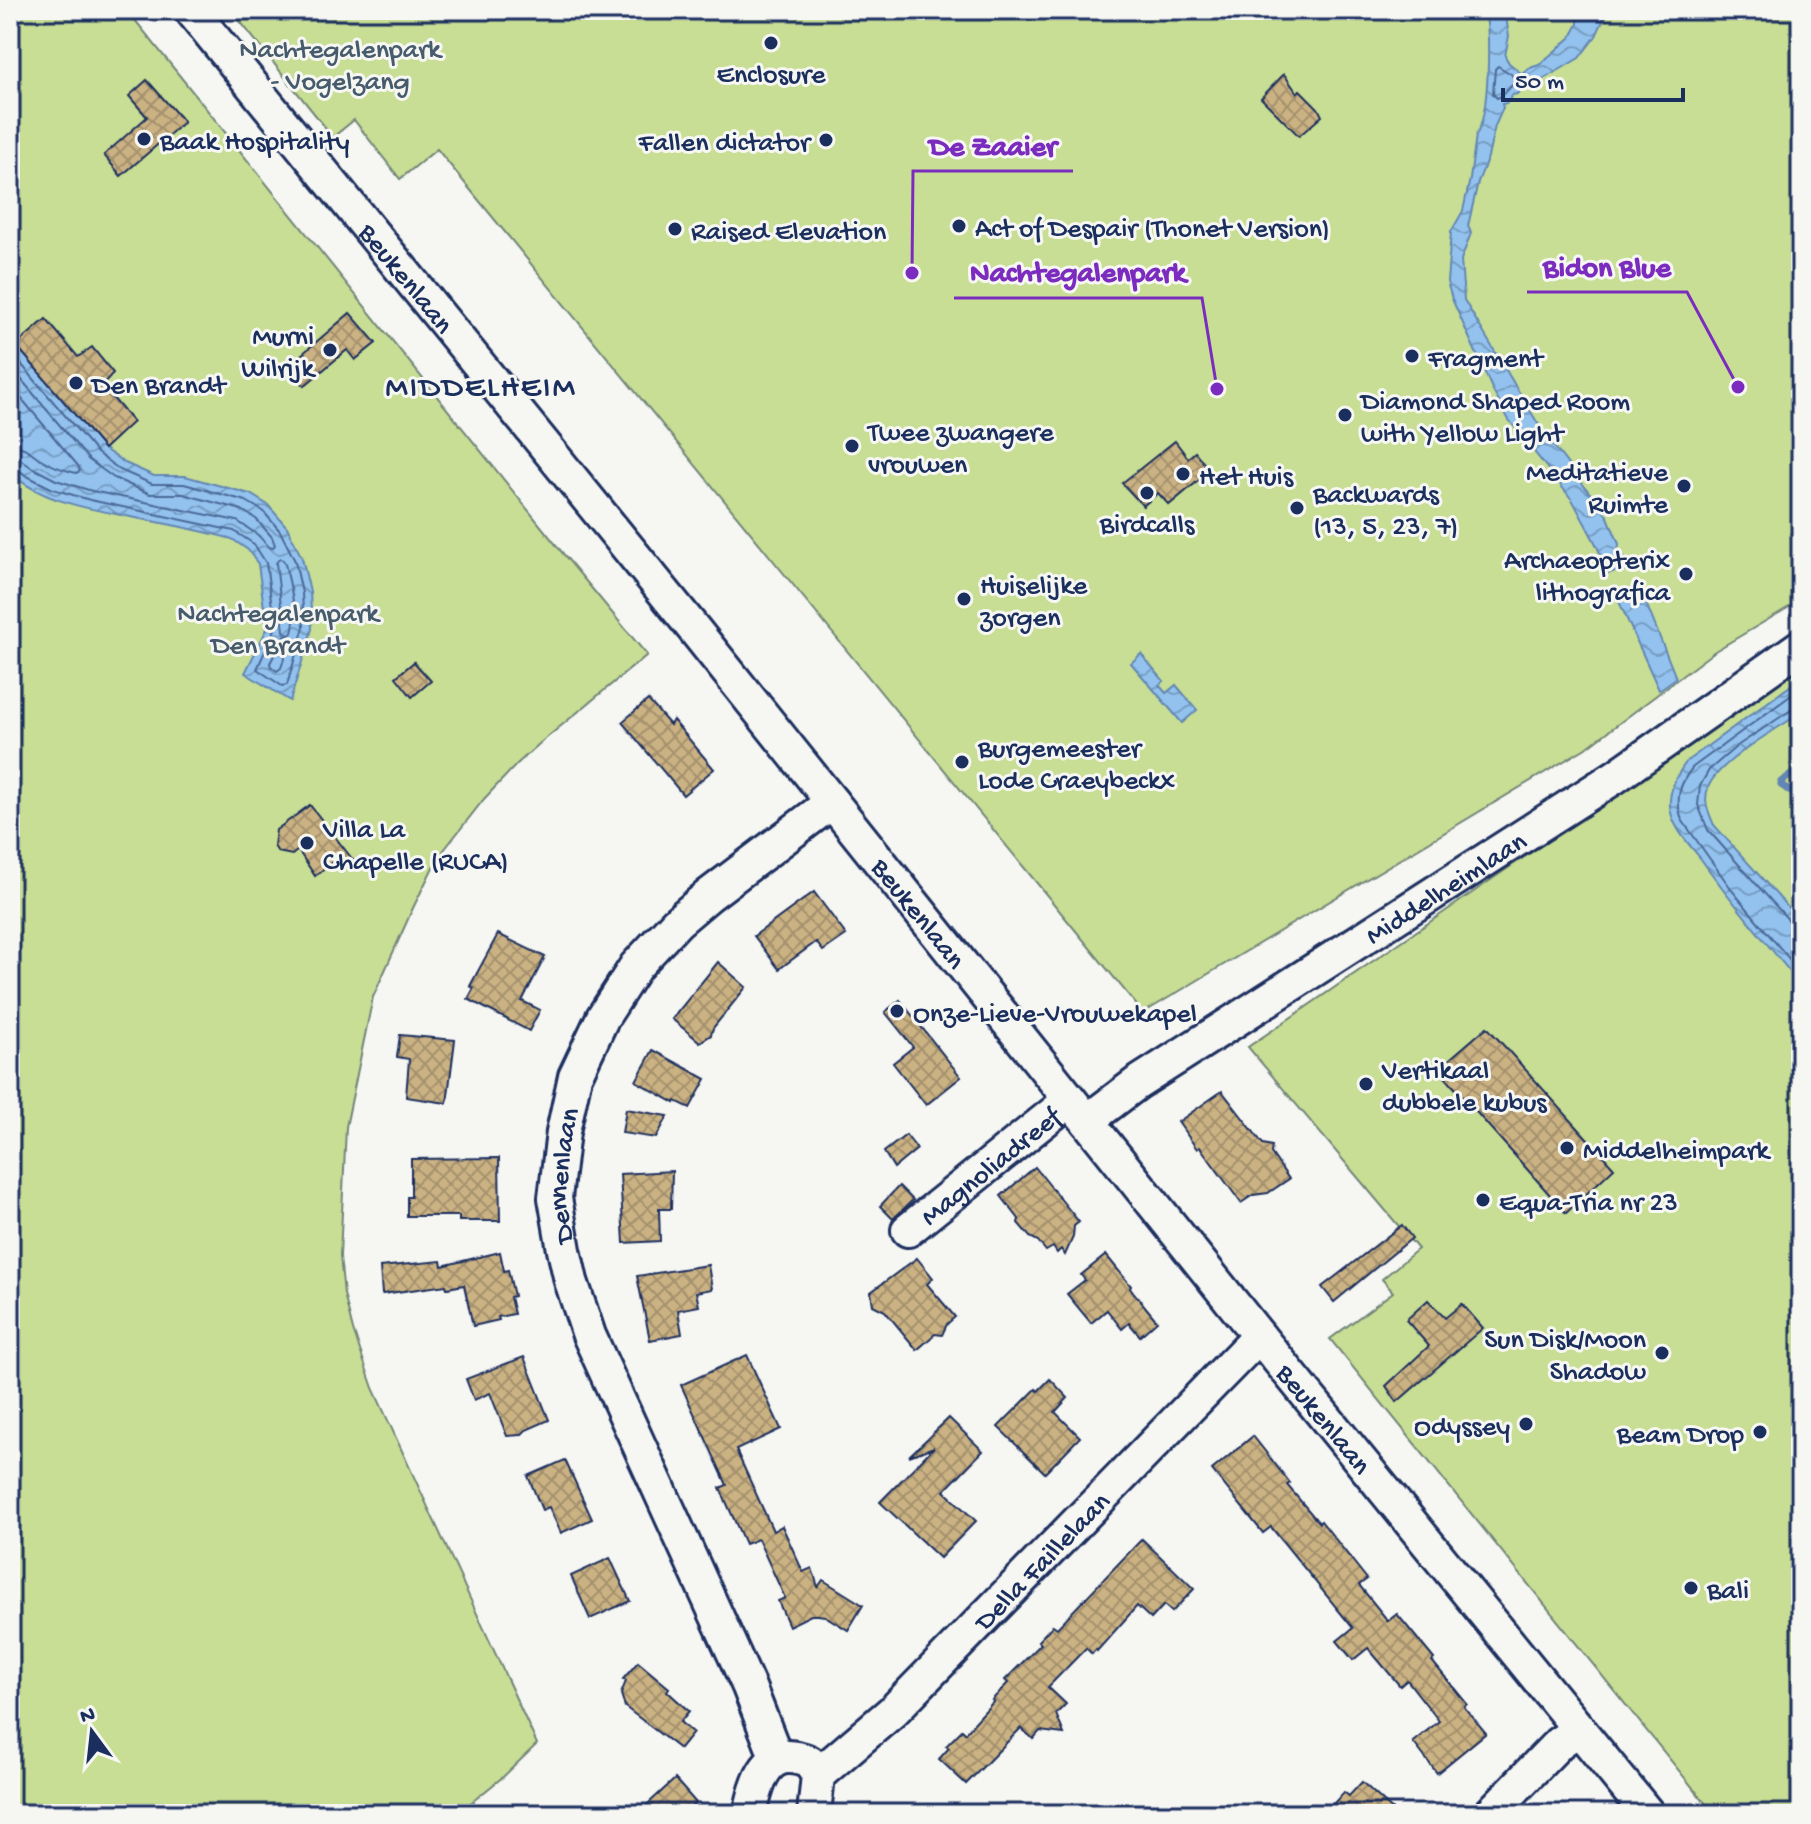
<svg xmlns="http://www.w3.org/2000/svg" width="1811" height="1824" font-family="'Gochi Hand',sans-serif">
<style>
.park{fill:#c8de94;stroke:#728679;stroke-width:2}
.water{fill:url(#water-waves);stroke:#6387b4;stroke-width:2}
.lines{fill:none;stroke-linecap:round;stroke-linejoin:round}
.shore{stroke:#4b6a98;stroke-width:2}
.stream{stroke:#6387b4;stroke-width:7}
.building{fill:url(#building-cross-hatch);stroke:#1b2f5e;stroke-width:2}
.minor-casing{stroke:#1b2f5e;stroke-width:38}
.minor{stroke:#f6f6f2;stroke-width:32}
.poi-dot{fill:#1b2f5e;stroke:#f6f6f2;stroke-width:3}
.labels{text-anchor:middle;stroke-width:6;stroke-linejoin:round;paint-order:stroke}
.park-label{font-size:28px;fill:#465b6c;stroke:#f6f6f2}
.poi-label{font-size:28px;fill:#1b2f5e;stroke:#f6f6f2;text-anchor:start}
.street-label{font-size:28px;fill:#1b2f5e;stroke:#f6f6f2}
.quarter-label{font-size:32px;letter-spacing:2px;fill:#1b2f5e;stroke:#f6f6f2}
.leader{fill:none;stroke:#7b2cbf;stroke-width:3}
.callout-dot{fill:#7b2cbf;stroke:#f6f6f2;stroke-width:3}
.callout-label{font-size:30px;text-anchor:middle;font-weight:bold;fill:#7b2cbf;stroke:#f6f6f2;stroke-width:6;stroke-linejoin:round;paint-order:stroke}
</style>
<defs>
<pattern id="water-waves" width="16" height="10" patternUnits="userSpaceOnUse" patternTransform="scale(2)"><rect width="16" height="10" fill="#93c2ee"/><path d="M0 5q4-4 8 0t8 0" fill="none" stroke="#779ec4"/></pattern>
<pattern id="building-cross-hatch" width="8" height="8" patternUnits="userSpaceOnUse" patternTransform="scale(2)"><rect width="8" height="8" fill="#cbb282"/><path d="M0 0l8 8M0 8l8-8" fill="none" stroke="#a4916e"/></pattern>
</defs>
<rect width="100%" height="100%" fill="#f6f6f2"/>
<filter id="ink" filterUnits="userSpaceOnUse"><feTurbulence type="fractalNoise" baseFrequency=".0125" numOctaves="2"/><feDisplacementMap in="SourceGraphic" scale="16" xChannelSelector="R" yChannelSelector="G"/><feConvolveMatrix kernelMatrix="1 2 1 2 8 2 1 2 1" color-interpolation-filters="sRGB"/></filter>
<g filter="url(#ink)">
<g class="park">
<polygon points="10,10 127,10 565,556 647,655 539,744 517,764 484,799 437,859 413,908 373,997 346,1127 340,1256 344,1294 353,1330 373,1388 537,1744 504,1776 457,1814 10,1814"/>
<polygon points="231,10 1801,10 1801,600 1715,651 1589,746 1143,1013 437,149 400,179 354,120 333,137"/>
<polygon points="1801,664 1801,1814 1714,1814 1330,1339 1393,1292 1382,1279 1418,1249 1248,1047 1773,686"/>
</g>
<g class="water">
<path d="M1485,10H1505L1509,36L1505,56L1509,63L1522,74L1530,68L1539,65L1571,37L1578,24V10H1608L1596,36L1579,58L1531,87L1525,85L1517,94L1512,95L1507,103L1502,104L1503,108L1495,126L1488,157L1478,182L1468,226L1471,233L1461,260L1464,300L1543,432L1608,517L1619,544L1618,551L1627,560L1631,569L1608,573L1597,546L1573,501L1509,420L1494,393L1452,299L1447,282L1451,232L1463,211L1470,179L1476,135C1490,115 1490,34 1485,10Z"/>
<path d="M10,337L103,448L125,463L154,476H185L250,494L268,505L287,527L302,558L310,592L312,629L290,701L245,673L267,629L258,564L248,550L232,539C200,530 168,524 136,518C93,509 42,503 10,472Z"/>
<polygon points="1640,588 1676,678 1659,690 1616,595"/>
<polygon points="1141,654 1164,681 1159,685 1166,693 1176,685 1197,710 1182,723 1131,663"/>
<path d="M1801,678V713C1778,728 1716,763 1708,788C1703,802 1709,813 1714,825L1801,922V985C1767,944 1732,903 1701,859C1689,844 1671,826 1670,806C1669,789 1677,774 1687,761Z"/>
</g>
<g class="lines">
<g class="shore">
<polygon points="1498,66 1511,74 1516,81 1502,96 1497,98 1493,94 1495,69"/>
<polyline points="10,351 97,453 120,470 152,484 184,484 246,501 263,511 280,531 295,561 302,593 304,627 287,685 282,686 257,669 275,629 266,563 254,544 234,531 90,500 53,489 25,475 17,468 10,467"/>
<polyline points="10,366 89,460 114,478 150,494 183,494 242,510 256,519 272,537 275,545 272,548 269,547 258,535 237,521 92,491 56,480 31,467 20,459 10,457"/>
<path d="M10,385L79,467L80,471L76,473C63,470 50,465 39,458C29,451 23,445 10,445"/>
<path d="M279,559L283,560L285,564C290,585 298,612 292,633L289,635L284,631L276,563Z"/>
<polygon points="285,635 289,636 290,640 281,668 277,671 271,667 270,663"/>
<path d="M1801,688L1693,767C1679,784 1675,799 1682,820L1735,894L1801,973"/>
<polyline points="1801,707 1794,708 1737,746 1709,770 1700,786 1698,805 1708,830 1792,924 1801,926"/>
</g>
<g class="stream">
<polyline points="1781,782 1794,773"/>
<polyline points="1781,785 1794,794"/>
</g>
</g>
<g class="building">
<polygon points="1284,74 1297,93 1300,90 1318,108 1322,116 1299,136 1261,98"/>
<polygon points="147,80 184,122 121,176 104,155 147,117 129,96"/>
<polygon points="350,313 376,343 355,360 347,350 304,386 287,367"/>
<polygon points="46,319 78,357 92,347 113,373 102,385 133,422 104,449 16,345"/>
<polygon points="1175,441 1188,458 1195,452 1210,471 1169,505 1158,493 1143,506 1122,483"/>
<polygon points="414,662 431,681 412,697 396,677"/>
<polygon points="648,700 670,725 673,720 714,769 683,795 622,722"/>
<polygon points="310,805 353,860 335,860 315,876 298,850 292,855 278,852 274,846 276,830"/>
<polygon points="814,892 846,935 823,951 816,942 779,969 754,936"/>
<polygon points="498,934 545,957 522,1001 540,1010 529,1031 468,999 474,988 470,986"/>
<polygon points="718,962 746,987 713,1028 711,1035 700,1042 672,1019"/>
<polygon points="900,1000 961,1077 926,1105 893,1063 913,1047 885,1012"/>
<polygon points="1487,1027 1614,1168 1566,1213 1438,1069"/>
<polygon points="400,1035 455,1040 447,1103 406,1097 409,1059 397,1057"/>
<polygon points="653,1050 706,1079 690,1108 676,1101 675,1103 636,1081"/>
<polygon points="1222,1091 1263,1144 1272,1146 1271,1153 1289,1179 1268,1193 1253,1195 1241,1203 1200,1147 1197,1149 1178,1122"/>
<polygon points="626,1109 668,1116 656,1138 622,1133"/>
<polygon points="906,1135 917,1149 894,1168 884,1152"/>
<polygon points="499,1158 500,1221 459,1221 459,1216 407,1216 407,1197 411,1197 411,1159"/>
<polygon points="1035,1167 1079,1222 1074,1226 1073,1237 1065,1255 1061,1249 1057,1253 1053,1247 1046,1251 1038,1241 1030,1237 1018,1223 1019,1219 1001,1196"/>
<polygon points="672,1171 671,1209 659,1209 660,1241 624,1243 620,1174"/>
<polygon points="899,1186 913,1200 893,1219 880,1206"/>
<polygon points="1402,1225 1412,1238 1334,1302 1322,1287"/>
<polygon points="500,1252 504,1271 508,1270 514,1296 510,1297 514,1314 498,1317 499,1320 473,1326 464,1285 447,1288 446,1285 382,1294 380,1267 441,1261 442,1266"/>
<polygon points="1106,1255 1131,1286 1130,1288 1157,1321 1140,1336 1129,1323 1122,1329 1107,1310 1091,1323 1067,1294 1085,1280 1081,1275"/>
<polygon points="917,1258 933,1278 927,1284 955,1317 947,1324 942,1335 935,1334 917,1350 885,1311 873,1305 871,1292"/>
<polygon points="708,1265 712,1289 696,1292 699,1306 678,1310 682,1334 650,1340 637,1276"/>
<polygon points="1428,1300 1445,1318 1462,1304 1483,1328 1397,1402 1386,1386 1429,1346 1406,1320"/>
<polygon points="747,1355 781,1429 736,1450 773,1531 782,1526 803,1572 812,1568 818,1587 823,1580 863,1605 848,1630 825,1616 818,1615 811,1615 789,1626 778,1601 785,1598 758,1539 745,1544 720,1488 727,1485 681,1385"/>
<polygon points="524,1357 549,1420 526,1430 521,1435 507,1436 490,1393 474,1400 466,1379"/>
<polygon points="1050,1379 1068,1398 1055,1412 1080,1437 1045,1473 998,1427 1036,1389 1038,1391"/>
<polygon points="949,1418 983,1451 944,1491 976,1521 940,1558 880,1502 934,1447 909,1456"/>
<polygon points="1253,1436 1290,1483 1287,1485 1319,1523 1321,1521 1367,1579 1359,1585 1388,1621 1397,1614 1434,1659 1432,1661 1467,1704 1464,1707 1486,1733 1437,1773 1413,1742 1439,1721 1407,1680 1400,1686 1368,1648 1353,1660 1337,1641 1353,1628 1271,1527 1263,1533 1212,1470"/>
<polygon points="565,1460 592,1519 561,1533 549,1507 542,1510 528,1476"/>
<polygon points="1142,1539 1194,1589 1172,1612 1164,1605 1151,1619 1137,1606 1097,1651 1096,1649 1092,1654 1086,1648 1048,1687 1066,1704 1056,1714 1064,1734 1040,1731 1033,1739 1021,1728 966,1784 939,1759 949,1748 946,1746 962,1730 965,1733 994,1701 992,1700 1008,1683 1005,1680 1041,1644 1038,1641 1053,1625 1057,1628"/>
<polygon points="610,1558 630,1601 590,1619 571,1576"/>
<polygon points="638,1662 669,1688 667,1691 689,1711 680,1722 693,1733 680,1749 625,1707 621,1694 626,1681 623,1679"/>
<polygon points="675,1779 696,1803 684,1814 637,1814"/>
<polygon points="1362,1782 1397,1814 1324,1814 1344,1792 1349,1796"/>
</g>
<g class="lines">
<g class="minor-casing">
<g id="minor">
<path id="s1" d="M191,10L693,628L1259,1336L1648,1814"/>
<path id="s2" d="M1087,1121L1136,1084L1615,777L1801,646"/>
<path id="s3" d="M908,1230L1070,1100"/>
<path id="s4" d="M777,1759L749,1687L589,1335L571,1281L564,1250L555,1198L563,1132L575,1076L603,1017L636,966L677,922L709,895L832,802"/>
<path id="s5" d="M818,1775L893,1711L1259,1336"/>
<path d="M750,1814C757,1782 766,1743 809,1762L818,1775L814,1814"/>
<polyline points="1490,1814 1559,1743 1579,1729"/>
</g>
</g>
<use href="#minor" class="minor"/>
</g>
</g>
<g class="poi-dot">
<circle cx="771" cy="43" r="8"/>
<circle cx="144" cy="139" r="8"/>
<circle cx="826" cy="140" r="8"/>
<circle cx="959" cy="226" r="8"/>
<circle cx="675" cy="229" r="8"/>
<circle cx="330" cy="350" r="8"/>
<circle cx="1412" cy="356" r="8"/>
<circle cx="76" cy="383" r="8"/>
<circle cx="1345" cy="415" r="8"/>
<circle cx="852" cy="446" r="8"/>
<circle cx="1183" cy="474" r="8"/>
<circle cx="1684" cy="486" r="8"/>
<circle cx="1147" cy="493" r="8"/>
<circle cx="1297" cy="508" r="8"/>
<circle cx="1686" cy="574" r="8"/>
<circle cx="964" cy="599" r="8"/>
<circle cx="962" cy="762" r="8"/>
<circle cx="307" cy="843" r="8"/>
<circle cx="897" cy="1011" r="8"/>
<circle cx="1366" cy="1084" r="8"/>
<circle cx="1567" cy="1148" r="8"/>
<circle cx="1483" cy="1200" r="8"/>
<circle cx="1662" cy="1353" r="8"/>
<circle cx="1526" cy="1424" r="8"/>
<circle cx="1760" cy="1432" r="8"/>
<circle cx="1691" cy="1588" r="8"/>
</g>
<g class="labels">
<g class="park-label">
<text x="340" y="57">Nachtegalenpark<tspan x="340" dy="32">- Vogelzang</tspan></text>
<text x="278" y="621">Nachtegalenpark<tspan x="278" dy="32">Den Brandt</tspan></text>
</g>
<g class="poi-label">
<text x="771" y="82" text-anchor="middle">Enclosure</text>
<text x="160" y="149">Baak Hospitality</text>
<text x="810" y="150" text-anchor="end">Fallen dictator</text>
<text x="975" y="236">Act of Despair (Thonet Version)</text>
<text x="691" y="239">Raised Elevation</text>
<text x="314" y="344" text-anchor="end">Murni<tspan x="314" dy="32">Wilrijk</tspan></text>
<text x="1428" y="366">Fragment</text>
<text x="92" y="393">Den Brandt</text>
<text x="1361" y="409">Diamond Shaped Room<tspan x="1361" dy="32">with Yellow Light</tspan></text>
<text x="868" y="440">Twee zwangere<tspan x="868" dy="32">vrouwen</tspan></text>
<text x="1668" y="480" text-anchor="end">Meditatieve<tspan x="1668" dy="32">Ruimte</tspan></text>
<text x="1199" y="484">Het Huis</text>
<text x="1313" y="502">Backwards<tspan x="1313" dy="32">(13, 5, 23, 7)</tspan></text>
<text x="1147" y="532" text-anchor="middle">Birdcalls</text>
<text x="1670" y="568" text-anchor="end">Archaeopterix<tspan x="1670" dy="32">lithografica</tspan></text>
<text x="980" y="593">Huiselijke<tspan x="980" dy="32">zorgen</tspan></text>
<text x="978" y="756">Burgemeester<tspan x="978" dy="32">Lode Craeybeckx</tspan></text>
<text x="323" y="837">Villa La<tspan x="323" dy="32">Chapelle (RUCA)</tspan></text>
<text x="913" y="1021">Onze-Lieve-Vrouwekapel</text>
<text x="1382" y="1078">Vertikaal<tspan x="1382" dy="32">dubbele kubus</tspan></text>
<text x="1583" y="1158">Middelheimpark</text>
<text x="1499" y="1210">Equa-Tria nr 23</text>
<text x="1646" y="1347" text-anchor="end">Sun Disk/Moon<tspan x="1646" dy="32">Shadow</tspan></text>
<text x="1510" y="1434" text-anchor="end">Odyssey</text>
<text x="1744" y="1442" text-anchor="end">Beam Drop</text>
<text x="1707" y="1598">Bali</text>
</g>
<g class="street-label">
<text dy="10" stroke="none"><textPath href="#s1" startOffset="344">Beukenlaan</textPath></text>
<text dy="10" stroke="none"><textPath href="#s2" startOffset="428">Middelheimlaan</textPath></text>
<text dy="10" stroke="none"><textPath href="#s1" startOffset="1160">Beukenlaan</textPath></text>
<text dy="10" stroke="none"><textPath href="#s3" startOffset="104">Magnoliadreef</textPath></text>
<text dy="10" stroke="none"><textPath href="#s4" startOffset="628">Dennenlaan</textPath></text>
<text dy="10" stroke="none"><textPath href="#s1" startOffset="1808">Beukenlaan</textPath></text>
<text dy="10" stroke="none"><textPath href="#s5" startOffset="310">Della Faillelaan</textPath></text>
</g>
<g class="quarter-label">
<text x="481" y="395">MIDDELHEIM</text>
</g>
</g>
<path class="leader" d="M912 273L913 171H1073M1738 387L1687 292H1527M1217 389L1202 298H954"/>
<g class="callout-dot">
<circle cx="912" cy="273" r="8"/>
<circle cx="1738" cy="387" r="8"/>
<circle cx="1217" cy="389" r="8"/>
</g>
<g class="callout-label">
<text x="993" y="155">De Zaaier</text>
<text x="1607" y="276">Bidon Blue</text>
<text x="1078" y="281">Nachtegalenpark</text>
</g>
<rect width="1811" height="1824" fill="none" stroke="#f6f6f2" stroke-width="40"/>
<rect x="20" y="20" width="1771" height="1784" fill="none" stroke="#1b2f5e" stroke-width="3" filter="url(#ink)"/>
<g transform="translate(92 1732) rotate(345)" stroke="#f6f6f2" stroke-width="6" paint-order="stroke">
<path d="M0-6L14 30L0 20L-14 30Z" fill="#1b2f5e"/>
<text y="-12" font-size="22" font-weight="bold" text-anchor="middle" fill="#1b2f5e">N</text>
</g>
<path d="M1503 88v12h180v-12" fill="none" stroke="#1b2f5e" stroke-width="4"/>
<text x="1515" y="88" font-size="24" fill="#1b2f5e" stroke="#f6f6f2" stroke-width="6" paint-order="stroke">50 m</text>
</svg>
